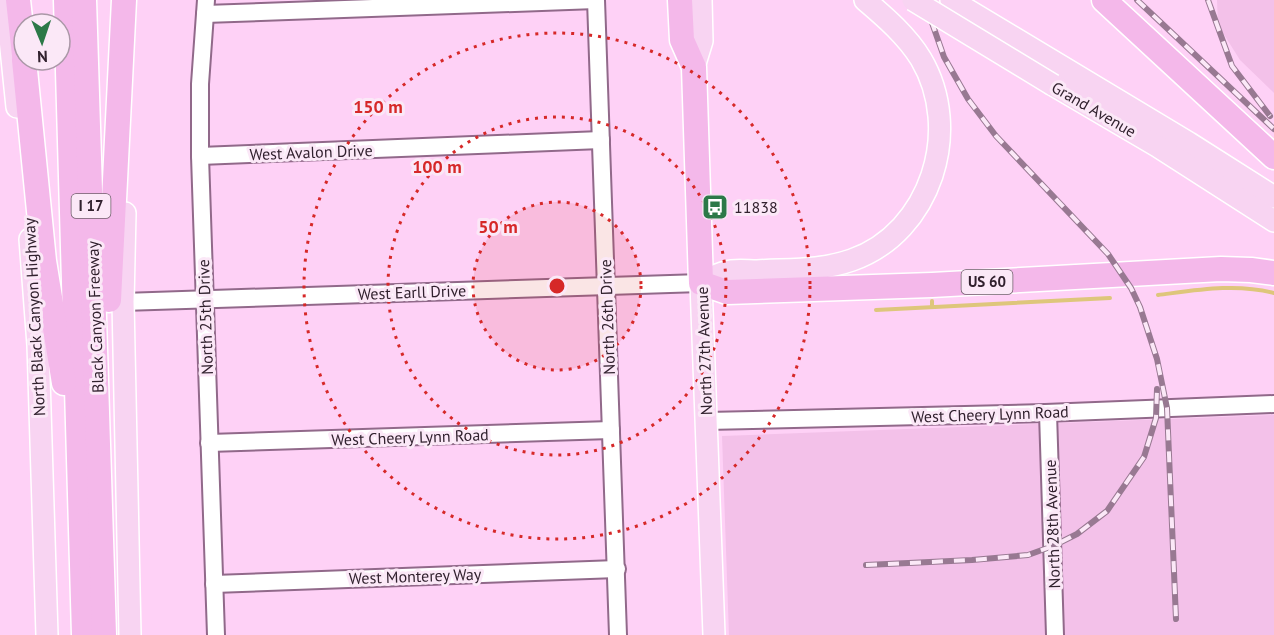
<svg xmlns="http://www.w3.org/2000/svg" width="1274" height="635" font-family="'PT Sans',sans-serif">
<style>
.built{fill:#f3c1e9}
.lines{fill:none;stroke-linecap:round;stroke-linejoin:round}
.stream{stroke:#dec67b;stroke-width:4}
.minor-casing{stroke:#91698a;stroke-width:20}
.major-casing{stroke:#fff;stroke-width:24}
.highway-casing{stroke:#fff;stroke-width:27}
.minor{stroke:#fff;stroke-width:16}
.major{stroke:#f8d4f2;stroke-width:21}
.highway{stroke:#f4b8ea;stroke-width:24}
.rail-casing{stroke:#987992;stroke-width:6}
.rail{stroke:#fbe8f7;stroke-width:4;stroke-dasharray:11;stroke-linecap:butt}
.major-bridge-casing{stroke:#fff;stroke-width:24;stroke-linecap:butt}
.major-bridge{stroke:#f8d4f2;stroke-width:21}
.ring{fill:none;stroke:#d62828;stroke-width:3;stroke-dasharray:3 6}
.labels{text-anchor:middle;stroke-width:6;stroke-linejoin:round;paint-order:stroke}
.shield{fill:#fbe8f7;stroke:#6e5d6a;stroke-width:1.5}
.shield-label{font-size:15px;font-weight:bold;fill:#31212e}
.street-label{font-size:16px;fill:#31212e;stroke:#fbe8f7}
.poi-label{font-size:16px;fill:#31212e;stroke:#fbe8f7;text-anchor:start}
.centre{fill:#d62828;stroke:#fbe8f7;stroke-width:3}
.ring-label{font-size:18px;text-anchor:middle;font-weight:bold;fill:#d62828;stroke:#fbe8f7;stroke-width:6;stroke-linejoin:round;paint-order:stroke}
</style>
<rect width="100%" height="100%" fill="#fed1f6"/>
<g class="built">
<polygon points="1217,0 1274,0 1274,93 1240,60 1218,25"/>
<polygon points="1274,415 1274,635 729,635 722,436"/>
</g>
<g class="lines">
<g class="stream">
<path d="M1158,295C1197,290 1236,283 1274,293"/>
<polyline points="932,301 932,307"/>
<polyline points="876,310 1110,298"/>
</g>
<g class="minor-casing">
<g id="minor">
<polyline points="206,0 200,84 200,156 216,635"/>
<polyline points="596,0 618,635"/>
<polyline points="205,14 596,0"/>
<polyline points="200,156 601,140"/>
<polyline points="123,302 701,283"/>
<polyline points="1048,413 1055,635"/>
<polyline points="707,421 1045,413 1274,404"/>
<polyline points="209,443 611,430"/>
<polyline points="214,584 617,569"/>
</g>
</g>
<g class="major-casing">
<g id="major">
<polyline points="6,0 17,107"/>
<polyline points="951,0 1189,143 1274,197"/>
<polyline points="694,67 702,41 701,0"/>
<polyline points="1053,85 1157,146 1274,221"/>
<polyline points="125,213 123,302 130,635"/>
<polyline points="30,239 38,345 47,635"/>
<path d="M714,635L701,283C709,279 717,274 726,272C735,269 748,271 757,271C789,269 821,271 852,260C931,232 963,130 921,59C907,36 885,17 865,0"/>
</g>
</g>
<g class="highway-casing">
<g id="highway">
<polyline points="18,0 24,55"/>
<polyline points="66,0 84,635"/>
<polyline points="84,0 104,635"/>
<polyline points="680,0 682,40 694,67 701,283 727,292 932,285 1221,269 1251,270 1274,273"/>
<polyline points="1104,0 1274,157"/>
<polyline points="24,60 44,261 64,383"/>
<polyline points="109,300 124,0"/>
</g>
</g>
<use href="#minor" class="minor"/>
<use href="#major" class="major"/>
<use href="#highway" class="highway"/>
<g class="rail-casing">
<g id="rail">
<polyline points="924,0 944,57 968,99 996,136 1108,254 1131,288 1140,307 1157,359 1167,408 1176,619"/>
<polyline points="1137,0 1274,129"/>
<polyline points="1208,0 1232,66 1270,116"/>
<polyline points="866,565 972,560 1028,555 1053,546 1077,534 1107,511 1144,457 1156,418 1157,389"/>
</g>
</g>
<use href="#rail" class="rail"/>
<g class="major-bridge-casing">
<polyline id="major-bridge" points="913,0 1053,85"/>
</g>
<use href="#major-bridge" class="major-bridge"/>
</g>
<circle cx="557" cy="286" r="84" fill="#d62828" fill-opacity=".12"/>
<g class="ring">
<circle cx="557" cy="286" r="84"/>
<circle cx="557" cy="286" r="169"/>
<circle cx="557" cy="286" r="253"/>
</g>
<defs>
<g id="bus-square" transform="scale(1.35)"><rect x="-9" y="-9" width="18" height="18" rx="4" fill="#2c7948" stroke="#fbe8f7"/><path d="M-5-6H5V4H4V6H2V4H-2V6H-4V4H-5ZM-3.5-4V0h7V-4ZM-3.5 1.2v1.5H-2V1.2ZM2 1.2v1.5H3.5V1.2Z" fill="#fff"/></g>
</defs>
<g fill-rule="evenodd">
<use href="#bus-square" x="715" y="207"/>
</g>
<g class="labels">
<g class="shield">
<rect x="71.5" y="194" width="39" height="24" rx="4.5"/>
<rect x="961.5" y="270" width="51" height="24" rx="4.5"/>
</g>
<g class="shield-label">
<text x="91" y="211">I 17</text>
<text x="987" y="287">US 60</text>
</g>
<g class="street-label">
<text transform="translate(1094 109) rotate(30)" y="6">Grand Avenue</text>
<text transform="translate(311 152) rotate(-2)" y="6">West Avalon Drive</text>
<text transform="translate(412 292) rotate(-2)" y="6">West Earll Drive</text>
<text transform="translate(34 317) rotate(-93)" y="6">North Black Canyon Highway</text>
<text transform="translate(95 317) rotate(-92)" y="6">Black Canyon Freeway</text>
<text transform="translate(205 317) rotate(-92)" y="6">North 25th Drive</text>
<text transform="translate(607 317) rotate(-92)" y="6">North 26th Drive</text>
<text transform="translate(704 351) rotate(-92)" y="6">North 27th Avenue</text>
<text transform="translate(990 414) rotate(-2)" y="6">West Cheery Lynn Road</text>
<text transform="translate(410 437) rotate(-2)" y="6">West Cheery Lynn Road</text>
<text transform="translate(1052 524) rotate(-92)" y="6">North 28th Avenue</text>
<text transform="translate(415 576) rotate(-2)" y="6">West Monterey Way</text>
</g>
<g class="poi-label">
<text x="734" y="213">11838</text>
</g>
</g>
<circle cx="557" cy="286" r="9" class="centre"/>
<g class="ring-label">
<text x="378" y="113">150 m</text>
<text x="437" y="173">100 m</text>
<text x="498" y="233">50 m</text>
</g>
<g transform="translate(42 42) rotate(178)"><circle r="28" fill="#fbe8f7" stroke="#aa98a7" stroke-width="1.5"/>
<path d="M0-4.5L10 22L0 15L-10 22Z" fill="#2c7948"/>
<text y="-9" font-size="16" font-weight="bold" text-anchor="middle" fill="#31212e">N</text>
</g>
</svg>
